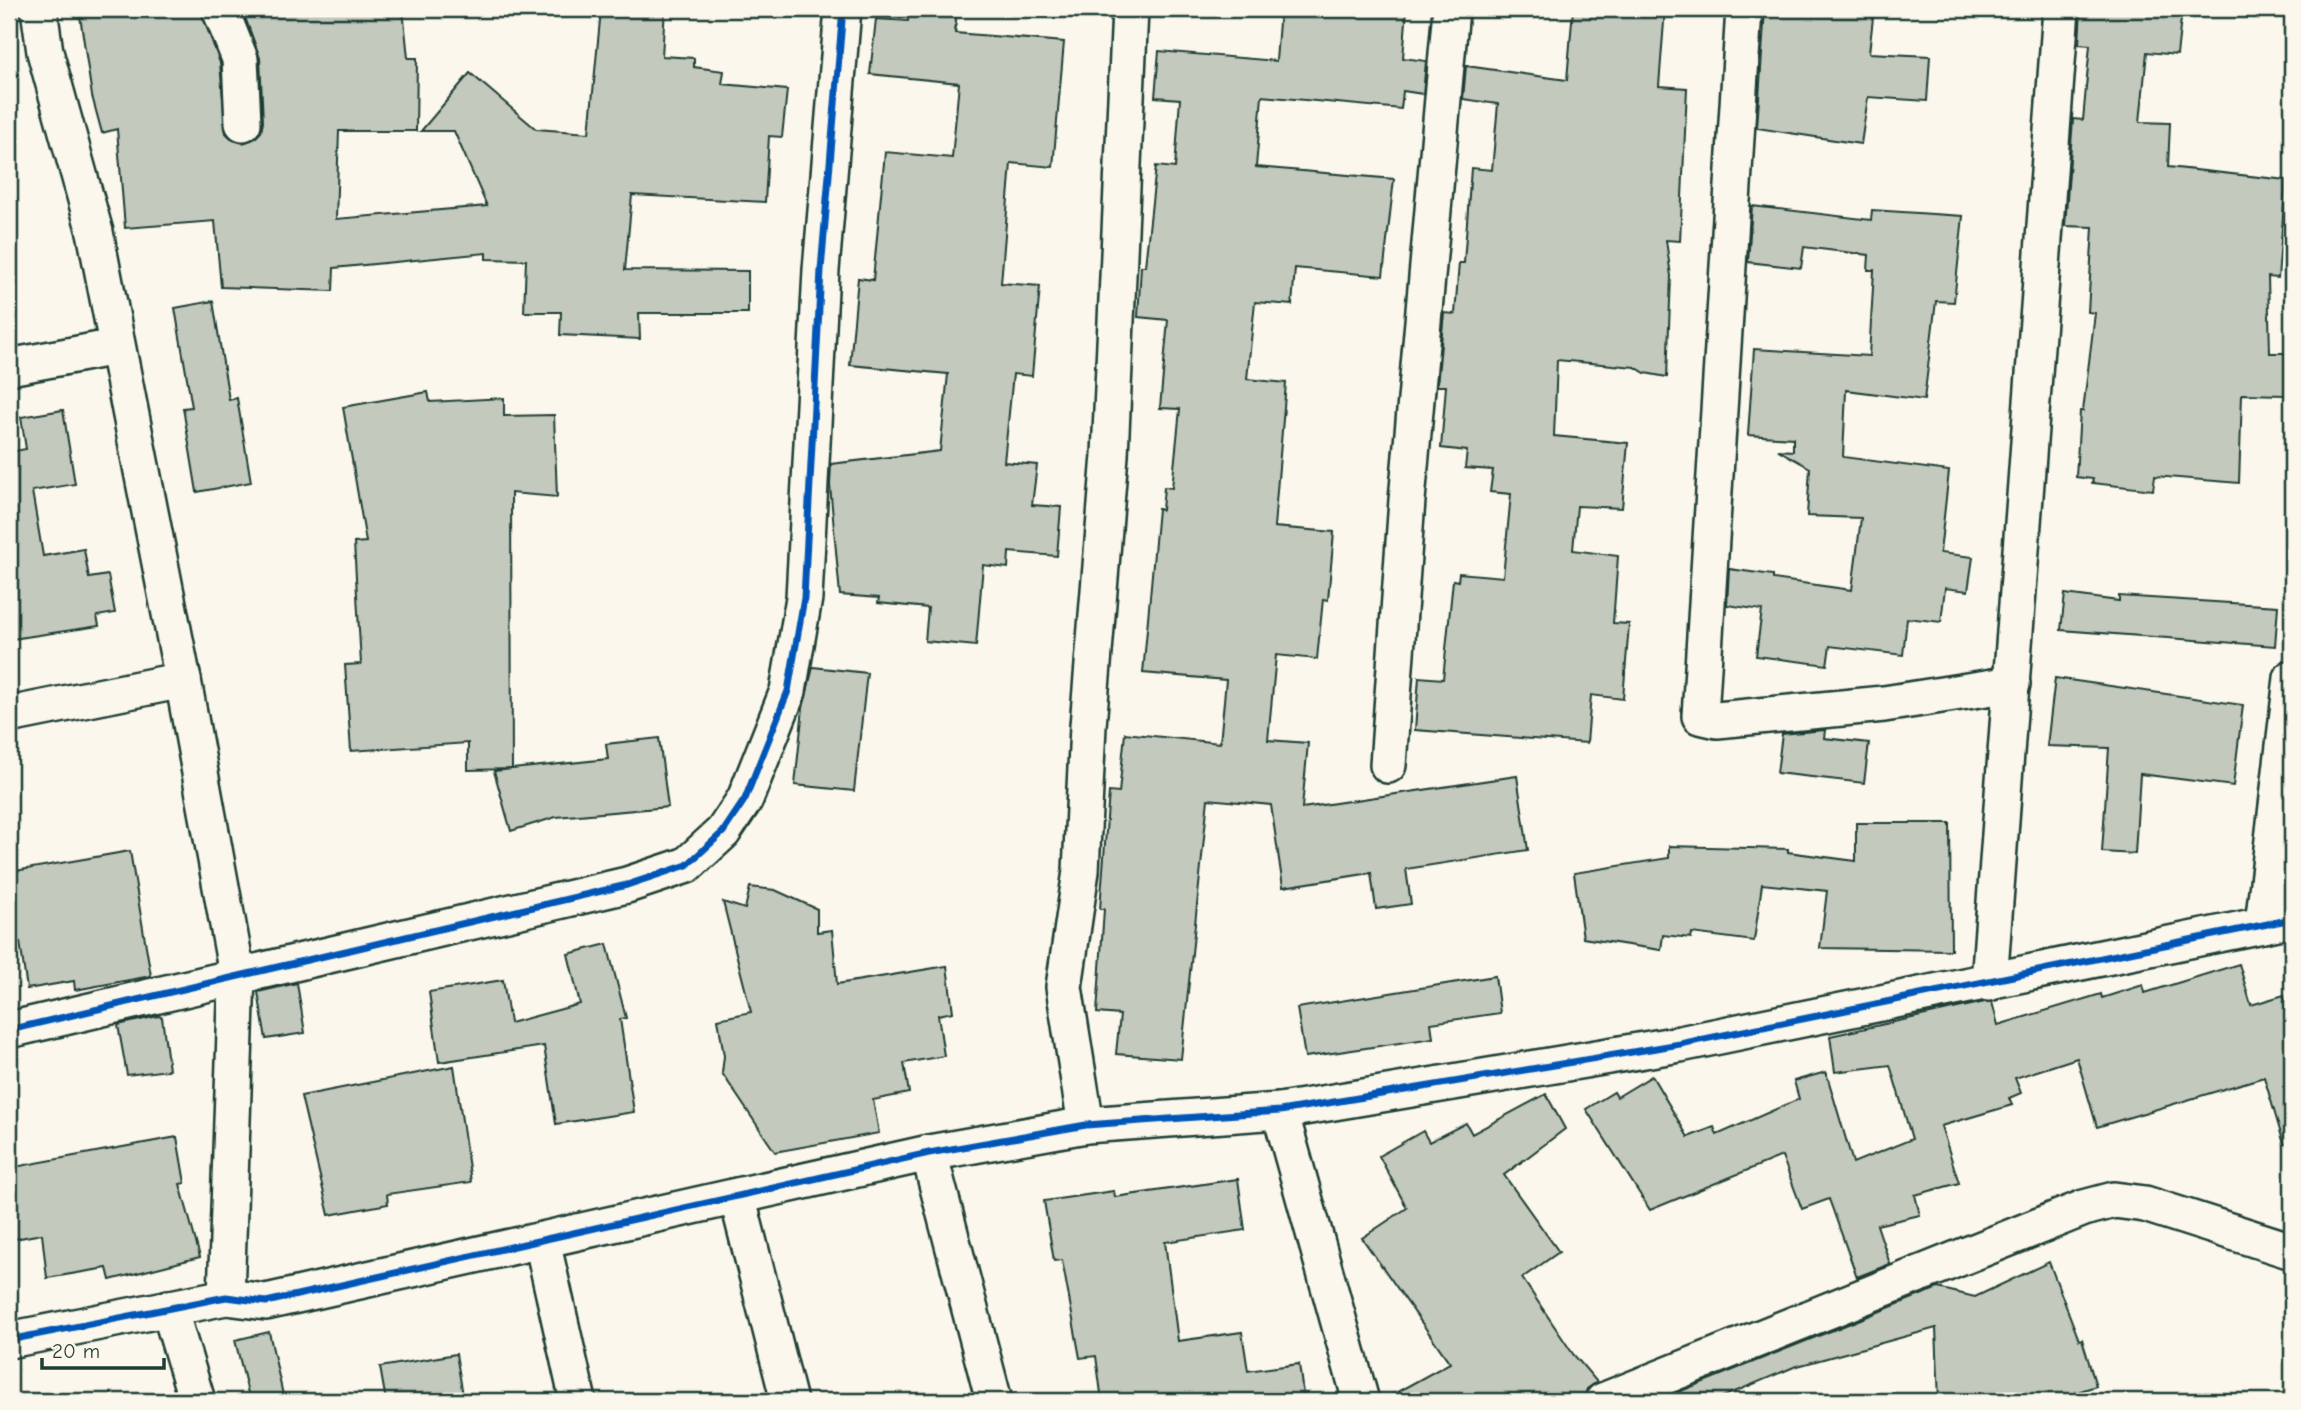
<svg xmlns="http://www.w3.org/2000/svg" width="2301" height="1410" font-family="'Comic Neue',sans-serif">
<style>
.building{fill:#c4c9be;stroke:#1f3d34;stroke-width:2}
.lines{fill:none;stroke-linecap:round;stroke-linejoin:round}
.street-casing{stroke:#1f3d34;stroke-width:40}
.street{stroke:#fbf7ec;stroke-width:35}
.cycleway-casing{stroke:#fbf7ec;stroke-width:11}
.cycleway{stroke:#0057b8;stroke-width:7}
</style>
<rect width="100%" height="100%" fill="#fbf7ec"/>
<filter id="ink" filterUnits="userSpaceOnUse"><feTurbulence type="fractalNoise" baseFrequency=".0143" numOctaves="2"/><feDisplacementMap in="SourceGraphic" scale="14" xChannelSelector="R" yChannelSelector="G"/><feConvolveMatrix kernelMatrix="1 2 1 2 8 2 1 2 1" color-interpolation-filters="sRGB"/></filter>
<g filter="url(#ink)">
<g class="building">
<polygon points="79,9 200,9 220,63 226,133 233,140 243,143 254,139 261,132 263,122 260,58 242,9 403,9 408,58 417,58 416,131 339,131 336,219 487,206 454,131 421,131 470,73 536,129 589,133 601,10 625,13 625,9 665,9 662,56 694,58 694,67 724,71 722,84 787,90 782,137 769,136 765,202 632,195 625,270 748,271 748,313 639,313 640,339 560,335 561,312 524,312 526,260 486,259 486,253 334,268 333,291 221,287 215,221 125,228 117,129 102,133 92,96"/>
<polygon points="909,9 957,9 955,33 1064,42 1053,167 1011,163 1001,283 1040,286 1032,376 1013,374 1004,462 1037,465 1032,505 1061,507 1057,556 1009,552 1008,568 983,565 976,646 925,641 928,608 878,603 879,598 840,595 830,485 831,464 940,451 948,374 850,365 858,278 873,280 885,152 952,158 959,83 870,74 876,19 908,21"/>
<polygon points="1280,9 1407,9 1403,58 1426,61 1423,94 1403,91 1401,109 1262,96 1256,167 1394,179 1383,276 1295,268 1292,305 1255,302 1247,379 1286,383 1274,527 1334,532 1328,600 1323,599 1317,659 1276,655 1268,740 1308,743 1302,808 1517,776 1528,850 1406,869 1411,904 1376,909 1371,873 1283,887 1271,805 1208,799 1181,1059 1116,1054 1120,1015 1097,1013 1104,909 1100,909 1109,792 1119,793 1125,733 1220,743 1226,680 1143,673 1158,509 1162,510 1164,487 1172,488 1180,409 1160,408 1168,320 1138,317 1141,266 1145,266 1156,166 1175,168 1180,99 1155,97 1159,51 1276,61"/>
<polygon points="1573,9 1665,9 1659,86 1687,88 1680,241 1666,240 1671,276 1667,377 1645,373 1635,367 1557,360 1554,436 1628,443 1622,508 1577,506 1573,550 1618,556 1613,623 1629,624 1623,699 1591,695 1587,743 1415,730 1419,677 1443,679 1453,580 1458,581 1459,573 1503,577 1511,494 1490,492 1493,470 1465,468 1467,451 1441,448 1446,386 1437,386 1444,313 1455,314 1459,263 1464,263 1471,168 1492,170 1498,104 1463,99 1466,66 1567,80"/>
<polygon points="1765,9 1874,9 1869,53 1930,56 1927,101 1868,97 1861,144 1757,128"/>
<polygon points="2081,9 2182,9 2177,55 2147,52 2140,122 2170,123 2168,167 2286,180 2278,278 2268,277 2270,353 2286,353 2286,395 2242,394 2239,483 2155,476 2153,490 2092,483 2093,479 2076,477 2080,411 2083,411 2095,313 2088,312 2093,227 2065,226 2073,119 2083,120 2090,45 2079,44"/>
<polygon points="1752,206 1871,220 1872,210 1963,216 1954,302 1936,301 1924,400 1846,390 1843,457 1949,471 1940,553 1973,557 1968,591 1945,588 1941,622 1907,618 1903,655 1830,646 1827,665 1756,656 1762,610 1727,605 1729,569 1773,575 1773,579 1852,590 1861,518 1807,516 1810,468 1778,450 1793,451 1793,438 1748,435 1754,349 1869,356 1874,270 1868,270 1869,255 1804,247 1801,268 1748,262"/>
<polygon points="213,301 229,400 237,398 251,482 197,492 183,408 192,407 175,308"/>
<polygon points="428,392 430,402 504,398 504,416 554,415 557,497 511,493 512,769 468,770 468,743 351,751 345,665 361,664 354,543 366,542 343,407"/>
<polygon points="63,410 75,484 32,491 43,556 84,549 89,578 108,575 115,613 97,616 99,626 12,639 9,618 9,452 26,449 21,417"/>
<polygon points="2065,594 2119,601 2119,596 2278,606 2275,646 2061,630"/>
<polygon points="813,667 867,673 854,791 795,785 803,708"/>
<polygon points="2055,678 2243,705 2233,786 2140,774 2135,854 2102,852 2109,748 2047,746"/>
<polygon points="1825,730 1824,738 1869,743 1864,783 1777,773 1782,734"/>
<polygon points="659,738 668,807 556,817 511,831 494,771 608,759 606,744"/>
<polygon points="1856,823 1950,823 1951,950 1820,948 1827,891 1762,884 1754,941 1692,933 1691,938 1663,935 1661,950 1583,938 1574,873 1669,858 1669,846 1788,849 1788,852 1856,861"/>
<polygon points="130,851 151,976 75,990 74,981 27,989 20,942 9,944 9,872"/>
<polygon points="750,887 775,890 817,909 817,932 832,930 837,984 947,966 953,1012 938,1015 944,1056 904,1063 909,1093 873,1100 879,1133 775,1152 722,1073 724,1056 718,1019 751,1012 723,902 745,909"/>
<polygon points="607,944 626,1018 620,1019 634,1112 556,1124 544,1046 439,1062 429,992 503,980 510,1023 580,1004 568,954"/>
<polygon points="2239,964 2251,1005 2284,995 2292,1023 2292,1143 2284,1144 2264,1077 2097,1127 2077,1058 2015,1078 2021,1093 2009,1098 2012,1105 1941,1126 1959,1183 1915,1195 1920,1215 1877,1225 1890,1264 1857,1277 1829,1199 1802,1209 1782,1156 1650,1210 1586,1109 1614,1092 1617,1097 1652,1076 1688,1137 1714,1127 1717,1135 1799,1099 1794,1081 1826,1072 1853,1163 1912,1139 1890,1065 1835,1072 1830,1036 1985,1002 1992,1002 1998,1025 2101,994 2102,998 2143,985 2145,993"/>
<polygon points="1495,976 1500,1013 1431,1023 1433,1038 1305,1057 1297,1008"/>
<polygon points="297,983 305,1033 266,1039 258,992"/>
<polygon points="158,1016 162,1017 169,1070 127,1075 118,1025"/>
<polygon points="454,1066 471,1182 387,1194 388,1204 329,1215 301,1096"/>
<polygon points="1546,1094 1565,1129 1504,1175 1559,1252 1522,1278 1573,1354 1597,1382 1587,1389 1583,1401 1381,1401 1450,1363 1362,1238 1407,1208 1379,1156 1423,1131 1429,1142 1466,1123 1472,1134"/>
<polygon points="177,1137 185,1183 180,1184 200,1257 110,1280 107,1268 47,1278 42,1234 9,1240 9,1168"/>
<polygon points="1238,1179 1245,1230 1165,1242 1178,1341 1242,1332 1248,1371 1299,1364 1304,1401 1102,1401 1096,1356 1080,1358 1062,1260 1054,1261 1044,1201 1114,1191 1115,1197"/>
<polygon points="2049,1262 2079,1340 2082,1339 2096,1386 2049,1401 1939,1401 1936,1328 1794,1367 1713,1401 1656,1401 1938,1288 1975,1297"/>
<polygon points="269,1332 283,1395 250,1401 235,1340"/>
<polygon points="456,1354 464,1401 386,1401 380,1367"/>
</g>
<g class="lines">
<g class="street-casing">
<g id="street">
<polyline points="39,9 45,52 95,232 183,680 237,974 226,1297"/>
<polyline points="220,9 240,59 243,123"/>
<polyline points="1744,9 1700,716 1717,720 1884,704 2012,684"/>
<polyline points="9,367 116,347"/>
<polyline points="9,715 183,680"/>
<polyline points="1388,765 1407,500 1451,9"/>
<polyline points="2263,925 2292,678"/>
<polyline points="1989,983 2061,9"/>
<polyline points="9,1030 627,885 687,865 723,832 745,799 788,691 804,598 821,270 843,9"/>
<polyline points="1280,1111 1361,1401"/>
<polyline points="1086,1125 1064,987 1081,871 1088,726 1110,455 1130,9"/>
<polyline points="929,1153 994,1401"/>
<polyline points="737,1196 789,1401"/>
<polyline points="542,1241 578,1401"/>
<polyline points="169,1308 197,1401"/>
<polyline points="9,1340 226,1297 266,1302 929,1153 1086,1125 1280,1111 1680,1044 2292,919"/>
<polyline points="1603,1401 2084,1208 2114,1200 2145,1204 2292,1251"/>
</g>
</g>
<use href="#street" class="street"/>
<g class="cycleway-casing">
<g id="cycleway">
<polyline points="9,1030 627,885 687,865 723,832 745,799 788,691 804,598 821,270 843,9"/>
<polyline points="9,1340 226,1297 266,1302 929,1153 1086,1125 1280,1111 1680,1044 2292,919"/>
</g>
</g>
<use href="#cycleway" class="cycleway"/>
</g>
</g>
<rect width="2301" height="1410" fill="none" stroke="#fbf7ec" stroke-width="35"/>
<rect x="18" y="18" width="2266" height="1375" fill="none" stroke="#1f3d34" stroke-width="2.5" filter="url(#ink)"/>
<path d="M42 1358v10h122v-10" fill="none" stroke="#1f3d34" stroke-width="3.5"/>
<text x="52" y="1358" font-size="21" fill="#1f3d34" stroke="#fbf7ec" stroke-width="5" paint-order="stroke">20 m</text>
</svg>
